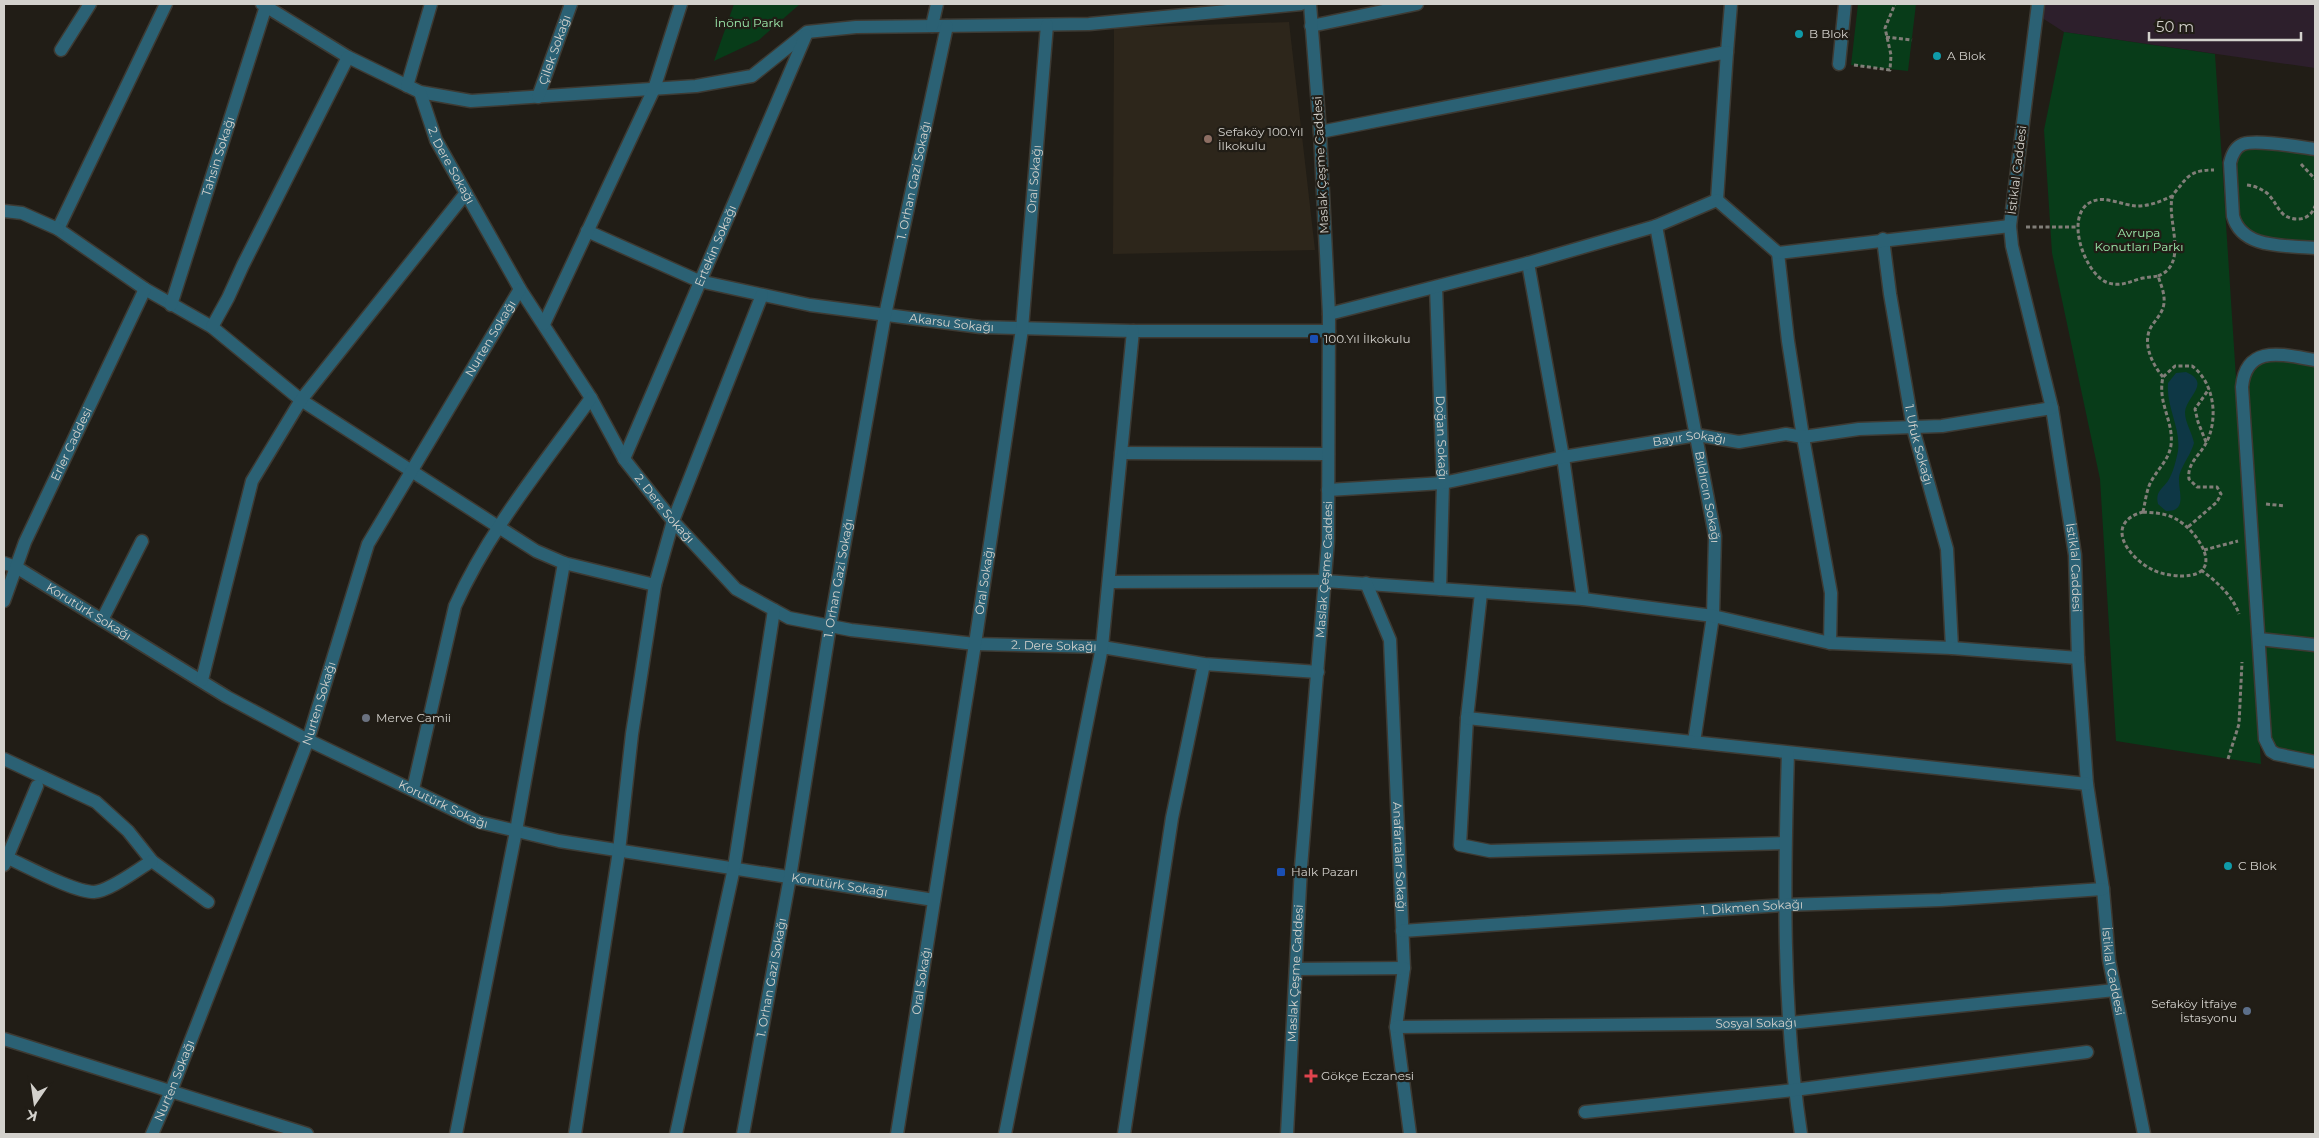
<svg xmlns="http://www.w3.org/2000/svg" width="2319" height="1138" font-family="Montserrat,sans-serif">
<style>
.industrial{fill:#2d1f2c}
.built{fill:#2d261b}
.green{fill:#083c19}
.water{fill:#0e3745}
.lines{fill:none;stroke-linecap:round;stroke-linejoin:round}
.minor-casing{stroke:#3d3a33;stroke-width:15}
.path{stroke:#817e78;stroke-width:3;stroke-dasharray:4 2.5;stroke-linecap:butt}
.minor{stroke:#2b6174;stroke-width:12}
.culture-dot{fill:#0f9aa8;stroke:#211d16;stroke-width:2}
.education-dot{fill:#8d6e63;stroke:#211d16;stroke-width:2}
.transit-dot{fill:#1a4fb4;stroke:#211d16;stroke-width:2}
.worship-dot{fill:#6b7280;stroke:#211d16;stroke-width:2}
.service-dot{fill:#5c6f8a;stroke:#211d16;stroke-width:2}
.health-dot{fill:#e0444e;stroke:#211d16;stroke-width:2}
.labels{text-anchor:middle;stroke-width:4.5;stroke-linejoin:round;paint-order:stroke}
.park-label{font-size:12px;fill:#9deaac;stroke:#211d16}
.poi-label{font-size:12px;fill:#d3d1cc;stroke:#211d16;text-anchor:start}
.street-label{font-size:12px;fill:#d3d1cc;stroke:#211d16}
</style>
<rect width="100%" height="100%" fill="#211d16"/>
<polygon class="industrial" points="2038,4 2315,4 2315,68 2064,32 2036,14"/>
<polygon class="built" points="1289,22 1315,250 1113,254 1114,28"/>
<g class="green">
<polygon points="734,4 800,4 759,40 714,61"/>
<polygon points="1858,4 1916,4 1908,71 1851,65"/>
<polygon points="2064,32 2215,54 2261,764 2116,741 2100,479 2052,253 2044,130"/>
<polygon points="2252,148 2315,155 2315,242 2259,236 2245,228 2239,215 2236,163 2241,152"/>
<path d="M2272,359L2315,366V640L2264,635L2248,388C2249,371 2256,364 2272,359Z"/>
<path d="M2265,645L2315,650V757C2298,754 2279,755 2271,738Z"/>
</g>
<path class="water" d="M2186,372C2212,383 2186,397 2185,412C2185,423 2192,432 2194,443C2191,454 2184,462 2180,473C2175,486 2191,512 2166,511L2158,504C2155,492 2162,489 2168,481C2173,473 2176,461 2178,451C2181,428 2166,407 2168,383L2176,373Z"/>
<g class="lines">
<g class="minor-casing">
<g id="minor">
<polyline points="166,4 58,229 145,289 212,327 301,400 536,551 564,563 655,585"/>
<polyline points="262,4 348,57 420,92 471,101 696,86 752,76 807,32 856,27 1089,24 1301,4"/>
<path id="s1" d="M2038,4L2010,226L2012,246L2052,408L2075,555L2078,658L2087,784L2103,889L2109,960L2144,1134"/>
<polyline points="932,26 937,4"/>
<polyline points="1311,26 1417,4"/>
<polyline points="61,50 90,4"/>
<polyline points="1727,52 1731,4"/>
<polyline points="1839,64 1845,4"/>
<polyline points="407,86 431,4"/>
<path id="s2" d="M420,92L436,140L520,289L591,398L624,459L673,521L736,589L789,618L851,630L975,644L1102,647L1204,664L1318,672"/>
<path id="s3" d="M538,97L571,4"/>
<polyline points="1320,132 1727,52 1717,200"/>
<path d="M2315,149C2300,147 2256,139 2243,144C2235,147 2232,154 2230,163L2233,216C2242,250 2287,245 2315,248"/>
<polyline points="4,211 22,213 58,229"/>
<path id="s4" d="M1656,226L1715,536L1713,616L1694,742"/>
<path id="s5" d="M587,231L699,281L810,305L980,327L1133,331H1329"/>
<path id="s6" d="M1883,239L1890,294L1913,428L1947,549L1952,648"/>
<polyline points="1778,253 1788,341 1803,437 1831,593 1830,643"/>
<polyline points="1528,263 1563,457 1583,599"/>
<path id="s7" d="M1436,287L1443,483L1440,589"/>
<path id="s8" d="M171,305L266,6"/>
<polyline points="1329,314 1528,263 1656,226 1717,200 1778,253 2010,226"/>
<polyline points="544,324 654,89 681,4"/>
<polyline points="212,327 228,298 243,265 348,57"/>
<path d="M2315,360C2284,355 2246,343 2242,387L2265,739L2271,751L2276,754L2315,762"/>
<polyline points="1121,453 1328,454"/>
<path id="s9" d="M624,459L806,35"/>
<path id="s10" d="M1328,490L1443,483L1563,457L1697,435L1739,442L1786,434L1803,437L1859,429L1942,426L2052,408"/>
<path id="s11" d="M4,563L16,567L227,697L308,740L479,822L559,841L934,900"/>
<polyline points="1109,582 1325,581 1583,599 1713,616 1830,643 1952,648 2078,658"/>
<path id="s12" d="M1366,583L1390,640L1404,968L1396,1027L1410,1134"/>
<polyline points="1481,593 1467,718 1460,845 1490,851 1785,843"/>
<path id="s13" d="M4,601L25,542L145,289"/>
<polyline points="102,620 142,541"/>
<polyline points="2259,639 2315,645"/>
<polyline points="202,680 252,481 301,400 466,193"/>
<polyline points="1467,718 2087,784"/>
<path d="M1788,753C1784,880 1782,1008 1801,1134"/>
<polyline points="4,759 96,802 128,831 152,861 208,902"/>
<path d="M413,789L455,606C489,530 543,465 591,398"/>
<path d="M8,858C28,867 74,892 94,892C110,891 138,869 152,861"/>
<polyline points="4,865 37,786"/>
<path id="s14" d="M1402,931L1784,905L1941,900L2103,889"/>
<polyline points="1296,969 1404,968"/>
<path id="s15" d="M1396,1027L1790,1023L2115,990"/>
<polyline points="4,1039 307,1134"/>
<polyline points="1585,1112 1794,1090 2087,1052"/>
<path id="s16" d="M152,1134L171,1091L308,740L368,544L520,289"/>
<polyline points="456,1134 516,831 564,563"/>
<polyline points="575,1134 619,851 632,734 655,585 673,521 762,295"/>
<polyline points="676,1134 734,868 774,610"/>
<path id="s17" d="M743,1134L790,877L830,626L885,315L947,26"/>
<path id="s18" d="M897,1134L975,644L1022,329L1047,25"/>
<polyline points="1005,1134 1102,647 1133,331"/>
<polyline points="1124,1134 1172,818 1204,664"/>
<path id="s19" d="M1287,1134L1301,867L1328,541L1329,314L1320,132L1310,4"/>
</g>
</g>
<g class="path">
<polyline points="1886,37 1912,40"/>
<polyline points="1854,65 1890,70 1891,55 1885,28 1895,4"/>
<polyline points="2301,164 2315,179"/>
<path d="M2247,185C2255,186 2262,189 2268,194C2274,200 2277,208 2283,214C2294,223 2311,220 2315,206"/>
<polyline points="2026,227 2078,227"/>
<path d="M2158,276C2189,264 2167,222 2172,198C2173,193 2178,189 2181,185C2190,172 2199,170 2214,170"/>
<path d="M2163,377C2152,364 2142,343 2151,327C2156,319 2163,313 2164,303C2165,294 2161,285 2158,276C2153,277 2148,277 2143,278C2130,281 2120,288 2106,282C2084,272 2064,215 2091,202C2104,195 2122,205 2136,206C2149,206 2160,202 2172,196"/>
<polyline points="2206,442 2198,422 2195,409 2209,389"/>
<polyline points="2266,504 2285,506"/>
<path d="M2143,512C2145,503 2146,494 2149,486C2155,471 2169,461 2171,445C2174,421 2157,403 2163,377L2175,366H2192C2215,383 2219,421 2205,445C2198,457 2187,464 2189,479L2197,487H2217L2221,494L2217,502L2188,527"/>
<path d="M2143,512C2154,513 2166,513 2176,519C2198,531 2227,575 2183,576C2173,576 2161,574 2153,570C2128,558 2103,523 2143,512Z"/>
<polyline points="2204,550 2238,541"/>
<path d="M2201,570C2216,581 2233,596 2239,614"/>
<polyline points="2228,759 2239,724 2242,662"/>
</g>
<use href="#minor" class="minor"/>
</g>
<g class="culture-dot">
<circle cx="1799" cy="34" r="5"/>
<circle cx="1937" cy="56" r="5"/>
<circle cx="2228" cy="866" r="5"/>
</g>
<circle class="education-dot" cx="1208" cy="139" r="5"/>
<g class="transit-dot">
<rect x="1309" y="334" width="10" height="10" rx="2.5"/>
<rect x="1276" y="867" width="10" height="10" rx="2.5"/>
</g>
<circle class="worship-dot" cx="366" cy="718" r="5"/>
<circle class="service-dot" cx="2247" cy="1011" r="5"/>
<path class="health-dot" d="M1308.5 1068.5h5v5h5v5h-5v5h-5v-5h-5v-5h5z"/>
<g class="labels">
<g class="park-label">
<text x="749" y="27">İnönü Parkı</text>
<text x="2139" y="237">Avrupa<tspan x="2139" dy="14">Konutları Parkı</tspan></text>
</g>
<g class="poi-label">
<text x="1809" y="38">B Blok</text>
<text x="1947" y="60">A Blok</text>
<text x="1218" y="136">Sefaköy 100.Yıl<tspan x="1218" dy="14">İlkokulu</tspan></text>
<text x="1324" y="343">100.Yıl İlkokulu</text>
<text x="376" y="722">Merve Camii</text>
<text x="2238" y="870">C Blok</text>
<text x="1291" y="876">Halk Pazarı</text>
<text x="2237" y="1008" text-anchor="end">Sefaköy İtfaiye<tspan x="2237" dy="14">İstasyonu</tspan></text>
<text x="1321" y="1080">Gökçe Eczanesi</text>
</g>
<g class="street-label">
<text dy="4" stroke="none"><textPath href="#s3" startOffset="50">Çilek Sokağı</textPath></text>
<text dy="4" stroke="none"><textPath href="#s8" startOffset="156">Tahsin Sokağı</textPath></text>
<text dy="4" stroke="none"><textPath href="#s2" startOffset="80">2. Dere Sokağı</textPath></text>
<text transform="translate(1321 165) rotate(-93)" y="4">Maslak Çeşme Caddesi</text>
<text transform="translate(2017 170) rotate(-83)" y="4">İstiklal Caddesi</text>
<text dy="4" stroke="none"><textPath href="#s18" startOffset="965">Oral Sokağı</textPath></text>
<text dy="4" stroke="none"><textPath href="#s17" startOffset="969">1. Orhan Gazi Sokağı</textPath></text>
<text dy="4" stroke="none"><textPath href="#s9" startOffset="232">Ertekin Sokağı</textPath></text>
<text dy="4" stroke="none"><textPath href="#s5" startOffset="379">Akarsu Sokağı</textPath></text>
<text dy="4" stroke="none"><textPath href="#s16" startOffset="868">Nurten Sokağı</textPath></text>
<text dy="4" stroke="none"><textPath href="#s7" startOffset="151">Doğan Sokağı</textPath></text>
<text dy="4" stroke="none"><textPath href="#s10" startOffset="366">Bayır Sokağı</textPath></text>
<text dy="4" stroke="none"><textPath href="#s13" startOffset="171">Erler Caddesi</textPath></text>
<text dy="4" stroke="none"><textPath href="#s6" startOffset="209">1. Ufuk Sokağı</textPath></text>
<text dy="4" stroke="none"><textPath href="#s4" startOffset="276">Bıldırcın Sokağı</textPath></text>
<text dy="4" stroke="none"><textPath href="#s2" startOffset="485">2. Dere Sokağı</textPath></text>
<text dy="4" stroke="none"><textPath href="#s1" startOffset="572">İstiklal Caddesi</textPath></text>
<text dy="4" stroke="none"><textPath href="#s19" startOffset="566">Maslak Çeşme Caddesi</textPath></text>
<text dy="4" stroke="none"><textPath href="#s17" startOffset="564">1. Orhan Gazi Sokağı</textPath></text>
<text dy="4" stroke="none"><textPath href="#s18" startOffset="560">Oral Sokağı</textPath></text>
<text dy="4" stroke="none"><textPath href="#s11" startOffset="98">Korutürk Sokağı</textPath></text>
<text dy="4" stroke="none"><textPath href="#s2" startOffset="920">2. Dere Sokağı</textPath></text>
<text dy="4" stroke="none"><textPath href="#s16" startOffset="462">Nurten Sokağı</textPath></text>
<text dy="4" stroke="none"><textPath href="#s11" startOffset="502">Korutürk Sokağı</textPath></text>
<text dy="4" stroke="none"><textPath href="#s12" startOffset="279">Anafartalar Sokağı</textPath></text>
<text dy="4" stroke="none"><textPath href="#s11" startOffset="908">Korutürk Sokağı</textPath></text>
<text dy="4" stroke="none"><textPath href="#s14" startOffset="351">1. Dikmen Sokağı</textPath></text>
<text dy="4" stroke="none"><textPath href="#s1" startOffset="978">İstiklal Caddesi</textPath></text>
<text dy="4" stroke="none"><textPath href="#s19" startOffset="161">Maslak Çeşme Caddesi</textPath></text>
<text dy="4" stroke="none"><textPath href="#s17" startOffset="159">1. Orhan Gazi Sokağı</textPath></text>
<text dy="4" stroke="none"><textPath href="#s18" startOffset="155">Oral Sokağı</textPath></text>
<text dy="4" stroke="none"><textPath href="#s15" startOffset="360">Sosyal Sokağı</textPath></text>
<text dy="4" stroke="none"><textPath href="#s16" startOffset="58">Nurten Sokağı</textPath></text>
</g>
</g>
<rect width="2319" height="1138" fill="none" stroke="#d3d1cc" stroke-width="10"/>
<g transform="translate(35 1103) rotate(193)" stroke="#211d16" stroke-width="4" paint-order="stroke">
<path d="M0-4L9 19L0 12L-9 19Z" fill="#d3d1cc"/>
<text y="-8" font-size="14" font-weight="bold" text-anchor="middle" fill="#d3d1cc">K</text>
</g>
<path d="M2149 32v8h152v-8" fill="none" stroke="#d3d1cc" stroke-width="2.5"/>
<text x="2156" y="32" font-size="15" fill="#d3d1cc" stroke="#211d16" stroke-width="4" paint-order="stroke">50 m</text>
</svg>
